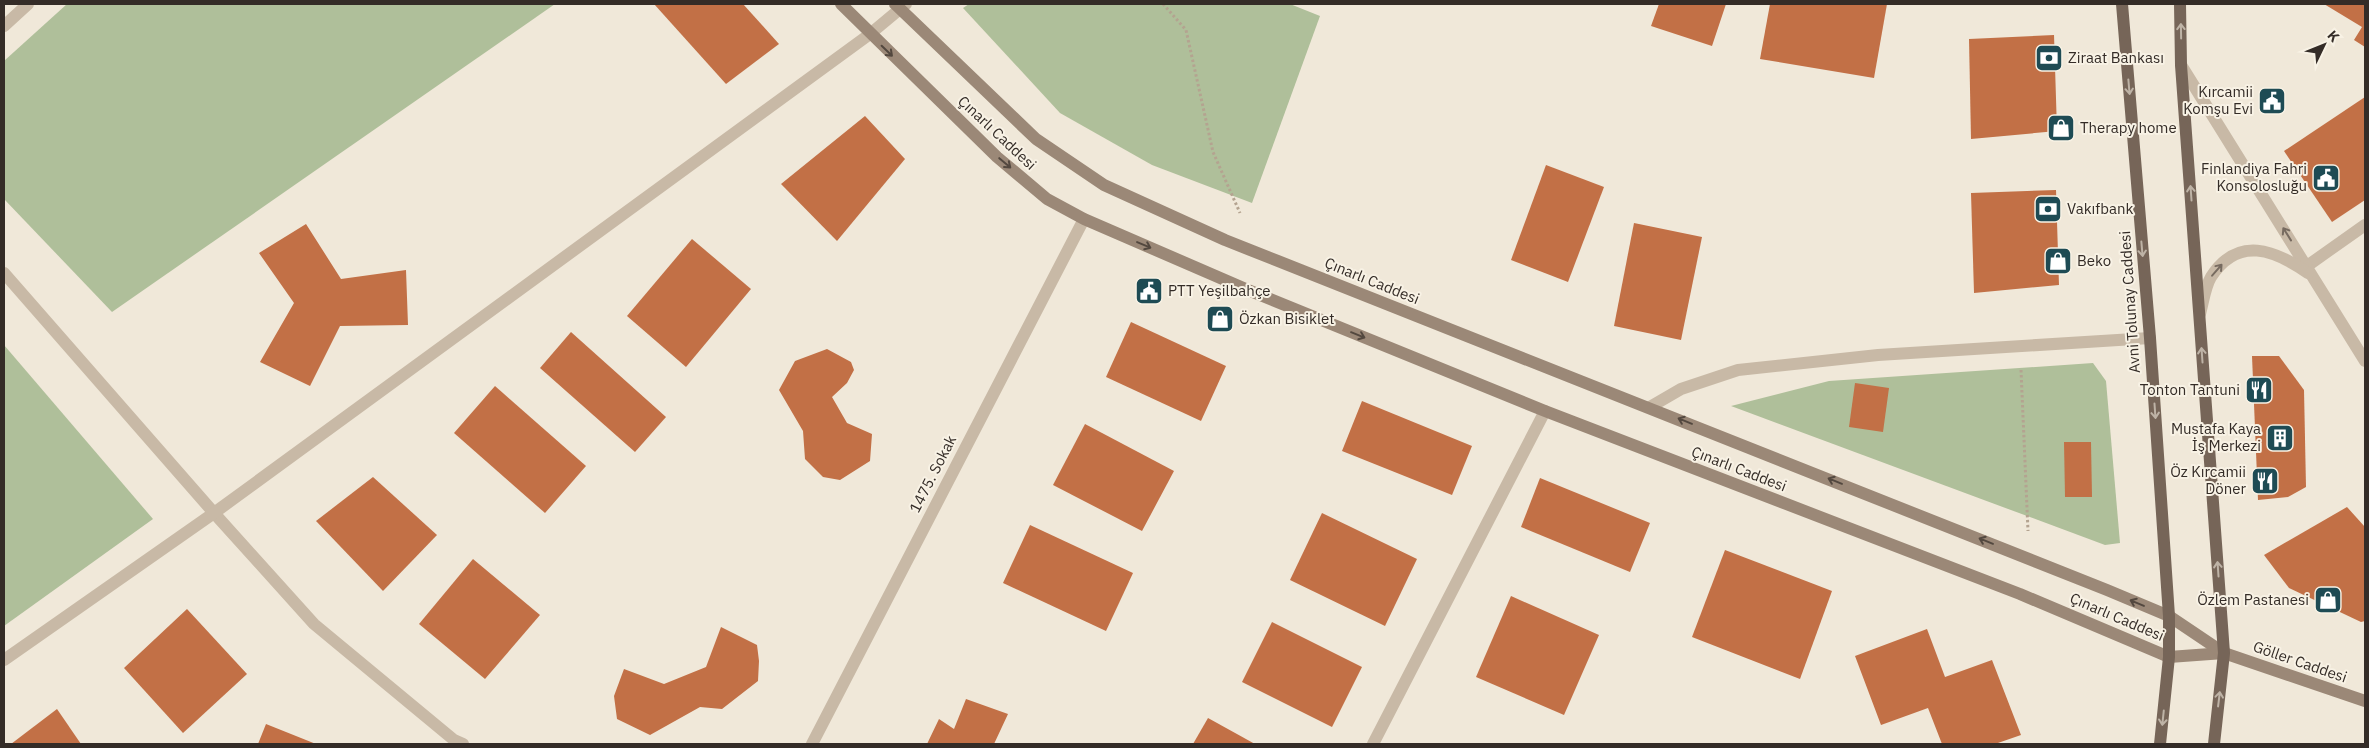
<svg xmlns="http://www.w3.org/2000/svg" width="2369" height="748" font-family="'IBM Plex Sans',sans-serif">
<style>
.green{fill:#afbf9a}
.building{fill:#c27046}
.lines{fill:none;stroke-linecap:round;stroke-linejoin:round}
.path{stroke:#b4a390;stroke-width:3;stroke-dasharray:2.5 2.5;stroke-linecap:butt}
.lane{stroke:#c8b9a6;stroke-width:12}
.street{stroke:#c8b9a6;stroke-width:12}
.secondary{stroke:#9b8877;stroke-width:12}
.primary{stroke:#766558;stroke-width:12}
.oneway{stroke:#beb3a6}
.oneway2{stroke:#53483f}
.oneway3{stroke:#776b60}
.labels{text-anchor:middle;stroke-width:4;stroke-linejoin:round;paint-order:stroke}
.poi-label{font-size:15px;fill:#342c27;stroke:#f8f2e5;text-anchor:start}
.street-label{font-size:15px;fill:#342c27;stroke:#f8f2e5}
</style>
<rect width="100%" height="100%" fill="#f0e8d9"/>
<g class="green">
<polygon points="67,4 555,4 112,312 4,199 4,61"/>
<polygon points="969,4 1290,4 1320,16 1252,203 1152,165 1060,113 963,8"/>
<polygon points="4,345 153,519 4,626"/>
<polygon points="2093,363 2106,381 2120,543 2105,545 1731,406 1829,381"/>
</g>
<g class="building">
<polygon points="654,4 743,4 779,44 726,84"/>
<polygon points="1659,4 1726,4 1712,46 1651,26"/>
<polygon points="1770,4 1887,4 1874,78 1760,59"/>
<polygon points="2324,4 2365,4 2365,47 2354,40 2362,27"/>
<polygon points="2054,35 2057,131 1971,139 1969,39"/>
<polygon points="2365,97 2365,200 2332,222 2284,151"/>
<polygon points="865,116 905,159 837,241 781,184"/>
<polygon points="1546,165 1604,187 1568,282 1511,260"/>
<polygon points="2056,190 2059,285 1974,293 1971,193"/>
<polygon points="1634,223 1702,237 1681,340 1614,326"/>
<polygon points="306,224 341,279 406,270 408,325 340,326 310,386 260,362 294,303 259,253"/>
<polygon points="692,239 751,289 686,367 627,316"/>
<polygon points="1131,322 1226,366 1201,421 1106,377"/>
<polygon points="571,332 666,417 635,452 540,368"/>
<polygon points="827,349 851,362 854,370 847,383 832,397 847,423 872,434 870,461 840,480 823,477 805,459 803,431 779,390 795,361"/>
<polygon points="2252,356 2279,356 2304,390 2306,487 2288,497 2258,500"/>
<polygon points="1855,383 1889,388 1883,432 1849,427"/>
<polygon points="495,386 586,466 545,513 454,433"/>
<polygon points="1362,401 1472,446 1452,495 1342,451"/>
<polygon points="1085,424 1174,471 1142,531 1053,485"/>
<polygon points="2064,442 2091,442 2092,497 2065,497"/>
<polygon points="373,477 437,535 383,591 316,521"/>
<polygon points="1540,478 1650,523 1630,572 1521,527"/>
<polygon points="2347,507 2365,527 2365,621 2361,622 2289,588 2264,555"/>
<polygon points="1322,513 1417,559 1385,626 1290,580"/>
<polygon points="1030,525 1133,573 1106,631 1003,583"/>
<polygon points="1725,550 1832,591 1800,679 1692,637"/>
<polygon points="473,559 540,615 485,679 419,624"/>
<polygon points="1511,596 1599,635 1564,715 1476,677"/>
<polygon points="187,609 247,674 183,733 124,668"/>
<polygon points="1272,622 1362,667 1332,727 1242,682"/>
<polygon points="721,627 757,645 759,661 758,681 722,709 700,707 650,735 617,719 614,696 624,669 664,684 706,667"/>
<polygon points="1927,629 1945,677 1992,660 2021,735 1995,744 1942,744 1928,708 1881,725 1855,656"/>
<polygon points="966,699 1008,714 994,744 927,744 939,719 954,729"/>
<polygon points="57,709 81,744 11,744"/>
<polygon points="1208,718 1255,744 1193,744"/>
<polygon points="266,724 316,744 258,744"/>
</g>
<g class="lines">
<g class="path">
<polyline points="1163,4 1186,30 1213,152 1240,213"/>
<polyline points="2021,370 2028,531"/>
</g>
<polyline class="lane" points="2307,266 2365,225"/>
<g class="street">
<polyline points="4,26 28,4"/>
<polyline points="2181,65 2365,361"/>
<polyline points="4,273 214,513 314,624 454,740 463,744"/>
<path d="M2200,314C2203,303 2205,287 2211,277C2238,235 2275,250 2308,273"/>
<polyline points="1650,407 1681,389 1738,370 1878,355 2150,338"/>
<polyline points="4,660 214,513 870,34 906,4"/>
<polyline points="812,744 1084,219"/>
<polyline points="1373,744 1545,411"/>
</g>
<g class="secondary">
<polyline points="841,4 997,157 1047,199 1084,219 1248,290 1545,411 2020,594 2169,657 2224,653"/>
<polyline points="895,4 1036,139 1104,185 1225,240 2107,590 2169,616 2224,653 2365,701"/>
</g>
<g class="primary">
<polyline points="2122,4 2150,338 2169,616 2169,657 2160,744"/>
<polyline points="2180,4 2181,65 2224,653 2214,744"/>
</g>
</g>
<defs><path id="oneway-shaft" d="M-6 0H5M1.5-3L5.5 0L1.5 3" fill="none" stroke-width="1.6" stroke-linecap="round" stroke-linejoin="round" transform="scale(1.25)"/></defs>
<g class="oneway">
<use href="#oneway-shaft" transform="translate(2181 31) rotate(-91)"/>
<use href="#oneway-shaft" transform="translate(2129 87) rotate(85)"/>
<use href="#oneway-shaft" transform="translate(2191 193) rotate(-94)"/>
<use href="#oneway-shaft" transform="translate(2142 249) rotate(85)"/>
<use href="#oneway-shaft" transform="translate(2202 355) rotate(-94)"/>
<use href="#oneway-shaft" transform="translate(2155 411) rotate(86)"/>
<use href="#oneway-shaft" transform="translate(2218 569) rotate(-94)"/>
<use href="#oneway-shaft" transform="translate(2219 699) rotate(-83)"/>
<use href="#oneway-shaft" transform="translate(2163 718) rotate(96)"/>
</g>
<g class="oneway2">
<use href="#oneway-shaft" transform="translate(887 51) rotate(44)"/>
<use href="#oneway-shaft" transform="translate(1005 163) rotate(40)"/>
<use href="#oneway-shaft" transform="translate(1144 245) rotate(23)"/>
<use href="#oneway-shaft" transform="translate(1358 335) rotate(22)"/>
<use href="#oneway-shaft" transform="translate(1685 421) rotate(-158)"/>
<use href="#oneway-shaft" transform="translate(1835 481) rotate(-158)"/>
<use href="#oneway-shaft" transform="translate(1986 541) rotate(-158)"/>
<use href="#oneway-shaft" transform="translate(2137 603) rotate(-157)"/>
</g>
<g class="oneway3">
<use href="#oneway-shaft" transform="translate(2287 234) rotate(-122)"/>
<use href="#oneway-shaft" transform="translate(2217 270) rotate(-49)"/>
</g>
<defs>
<g id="bank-square" transform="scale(1.4375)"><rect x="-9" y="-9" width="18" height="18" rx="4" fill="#1e4b54" stroke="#f8f2e5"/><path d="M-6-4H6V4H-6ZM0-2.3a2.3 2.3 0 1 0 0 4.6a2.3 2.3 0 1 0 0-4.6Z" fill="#fff"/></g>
<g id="civic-square" transform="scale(1.4375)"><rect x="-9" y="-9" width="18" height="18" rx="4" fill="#1e4b54" stroke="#f8f2e5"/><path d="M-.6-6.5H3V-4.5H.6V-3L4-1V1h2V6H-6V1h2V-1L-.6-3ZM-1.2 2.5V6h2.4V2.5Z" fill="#fff"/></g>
<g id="shop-square" transform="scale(1.4375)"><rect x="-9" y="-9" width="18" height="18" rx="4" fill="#1e4b54" stroke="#f8f2e5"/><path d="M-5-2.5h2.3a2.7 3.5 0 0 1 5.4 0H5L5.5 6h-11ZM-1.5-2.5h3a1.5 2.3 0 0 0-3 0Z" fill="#fff"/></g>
<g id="restaurant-square" transform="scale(1.4375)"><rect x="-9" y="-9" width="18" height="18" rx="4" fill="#1e4b54" stroke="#f8f2e5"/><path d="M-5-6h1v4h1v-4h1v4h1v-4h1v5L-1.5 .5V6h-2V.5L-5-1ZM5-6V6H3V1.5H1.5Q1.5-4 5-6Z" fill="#fff"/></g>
<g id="building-square" transform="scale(1.4375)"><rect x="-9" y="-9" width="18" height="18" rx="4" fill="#1e4b54" stroke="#f8f2e5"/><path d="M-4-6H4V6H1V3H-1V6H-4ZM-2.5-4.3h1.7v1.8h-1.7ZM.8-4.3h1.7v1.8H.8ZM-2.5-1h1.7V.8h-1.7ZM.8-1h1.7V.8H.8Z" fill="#fff"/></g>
</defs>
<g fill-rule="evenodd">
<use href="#bank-square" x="2049" y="58"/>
<use href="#civic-square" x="2272" y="101"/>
<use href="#shop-square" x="2061" y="128"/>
<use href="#civic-square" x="2326" y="178"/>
<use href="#bank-square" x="2048" y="209"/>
<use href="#shop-square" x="2058" y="261"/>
<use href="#civic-square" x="1149" y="291"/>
<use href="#shop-square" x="1220" y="319"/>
<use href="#restaurant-square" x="2259" y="390"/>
<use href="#building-square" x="2280" y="438"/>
<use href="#restaurant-square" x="2265" y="481"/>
<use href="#shop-square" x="2328" y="600"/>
</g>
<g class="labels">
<g class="poi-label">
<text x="2068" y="63">Ziraat Bankası</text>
<text x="2253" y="97" text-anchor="end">Kırcamii<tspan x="2253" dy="17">Komşu Evi</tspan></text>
<text x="2080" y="133">Therapy home</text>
<text x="2307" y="174" text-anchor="end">Finlandiya Fahri<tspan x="2307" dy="17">Konsolosluğu</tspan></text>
<text x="2067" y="214">Vakıfbank</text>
<text x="2077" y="266">Beko</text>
<text x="1168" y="296">PTT Yeşilbahçe</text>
<text x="1239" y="324">Özkan Bisiklet</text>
<text x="2240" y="395" text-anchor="end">Tonton Tantuni</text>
<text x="2261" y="434" text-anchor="end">Mustafa Kaya<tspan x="2261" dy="17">İş Merkezi</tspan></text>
<text x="2246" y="477" text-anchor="end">Öz Kırcamii<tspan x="2246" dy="17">Döner</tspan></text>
<text x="2309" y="605" text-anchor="end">Özlem Pastanesi</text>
</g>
<g class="street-label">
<text transform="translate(997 133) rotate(43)" y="5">Çınarlı Caddesi</text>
<text transform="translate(1372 281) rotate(22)" y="5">Çınarlı Caddesi</text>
<text transform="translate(2130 302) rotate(-94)" y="5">Avni Tolunay Caddesi</text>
<text transform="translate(1739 469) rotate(21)" y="5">Çınarlı Caddesi</text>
<text transform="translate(933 474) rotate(-63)" y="5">1475. Sokak</text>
<text transform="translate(2117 617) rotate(23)" y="5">Çınarlı Caddesi</text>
<text transform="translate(2300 662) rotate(19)" y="5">Göller Caddesi</text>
</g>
</g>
<rect width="2369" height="748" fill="none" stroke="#342c27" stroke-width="10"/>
<g transform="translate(2324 45) rotate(47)" stroke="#f8f2e5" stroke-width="4" paint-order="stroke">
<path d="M0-4L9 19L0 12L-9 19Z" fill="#342c27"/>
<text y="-8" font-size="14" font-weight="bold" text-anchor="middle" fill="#342c27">K</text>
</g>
</svg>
